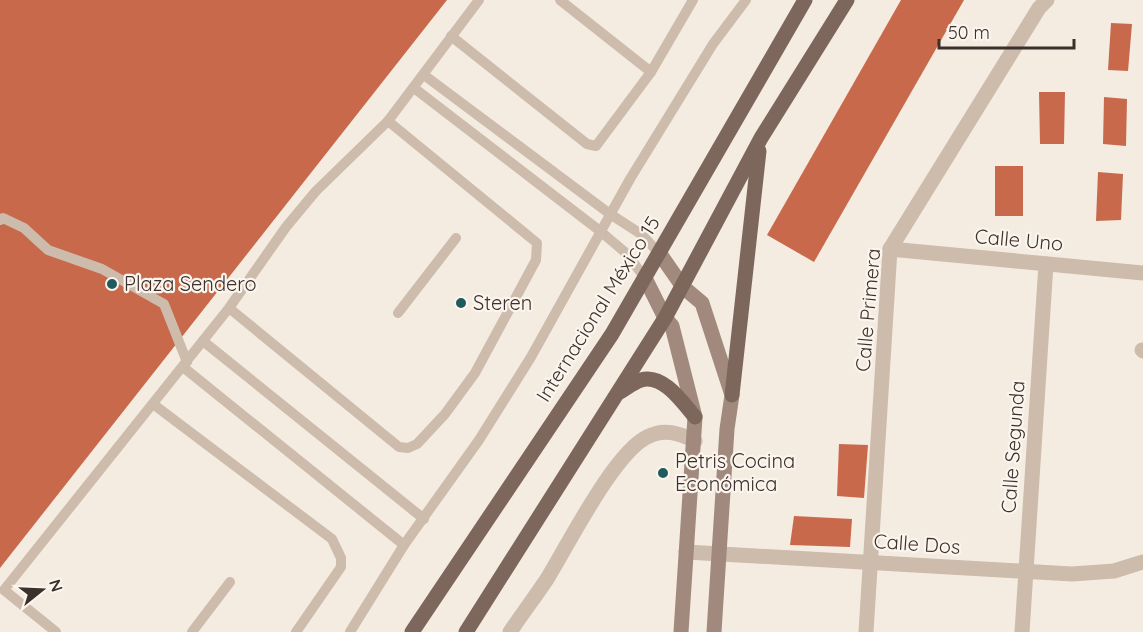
<svg xmlns="http://www.w3.org/2000/svg" width="1143" height="632" font-family="Quicksand,sans-serif">
<style>
.building{fill:#c8694b}
.lines{fill:none;stroke-linecap:round;stroke-linejoin:round}
.service{stroke:#cdbbac;stroke-width:10}
.minor{stroke:#cdbbac;stroke-width:15}
.secondary{stroke:#a18a7d;stroke-width:15}
.primary{stroke:#7d675c;stroke-width:15}
.poi-dot{fill:#1f5a5e;stroke:#fbf5ee;stroke-width:2}
.labels{text-anchor:middle;stroke-width:4.5;stroke-linejoin:round;paint-order:stroke}
.street-label{font-size:20px;fill:#3b302b;stroke:#fbf5ee}
.poi-label{font-size:20px;fill:#3b302b;stroke:#fbf5ee;text-anchor:start}
</style>
<rect width="100%" height="100%" fill="#f4ebe1"/>
<g class="building">
<polygon points="0,0 447,0 0,568"/>
<polygon points="901,0 964,0 814,262 767,235"/>
<polygon points="1111,23 1132,24 1128,71 1108,70"/>
<polygon points="1039,92 1065,92 1064,144 1040,144"/>
<polygon points="1104,97 1127,99 1126,146 1103,144"/>
<rect x="995" y="166" width="28" height="50"/>
<polygon points="1098,172 1123,174 1121,220 1096,221"/>
<polygon points="839,444 868,445 864,498 837,496"/>
<polygon points="794,516 852,519 850,547 790,545"/>
</g>
<g class="lines">
<g class="service">
<polyline points="451,36 587,144 596,146 651,72 560,0"/>
<polyline points="651,72 693,0"/>
<polyline points="424,75 610,214 641,234 660,254"/>
<polyline points="414,88 600,231 626,253 645,278"/>
<polyline points="388,121 479,0"/>
<polyline points="0,220 3,218 24,228 48,250 102,269 164,304 187,362"/>
<polyline points="398,313 456,238"/>
<polyline points="203,341 424,519"/>
<polyline points="183,367 404,545"/>
<polyline points="153,404 332,539 341,558 341,567 296,632"/>
<polyline points="56,632 4,590 229,308 286,227 316,191 388,121 537,243 536,260 475,373 445,414 417,444 408,448 399,447 229,308"/>
<polyline points="192,632 230,582"/>
<polyline points="350,632 404,545 479,440 531,357 630,179 713,44 746,0"/>
</g>
<g class="minor">
<polyline points="890,249 1143,273"/>
<polyline points="1142,350 1143,351"/>
<polyline points="686,552 1072,574 1114,571 1143,562"/>
<path d="M510,632C522,614 535,597 547,579C568,545 614,453 647,437C664,428 679,433 695,441"/>
<polyline points="866,632 890,249 1039,8 1047,0"/>
<polyline points="1022,632 1046,264"/>
</g>
<g class="secondary">
<polyline points="660,254 683,287 702,303 732,395 727,429 714,632"/>
<polyline points="645,278 665,318 672,326 695,417 681,632"/>
</g>
<g class="primary">
<path d="M620,392C627,388 634,382 641,380C663,373 683,403 695,417"/>
<polyline points="732,395 759,151"/>
<polyline points="412,632 612,334 805,0"/>
<polyline points="466,632 665,318 761,138 847,0"/>
</g>
</g>
<g class="poi-dot">
<circle cx="112" cy="284" r="6"/>
<circle cx="461" cy="303" r="6"/>
<circle cx="663" cy="473" r="6"/>
</g>
<g class="labels">
<g class="street-label">
<text transform="translate(1019 240) rotate(5)" y="7">Calle Uno</text>
<text transform="translate(598 309) rotate(-58)" y="7">Internacional México 15</text>
<text transform="translate(868 310) rotate(-85)" y="7">Calle Primera</text>
<text transform="translate(1013 447) rotate(-86)" y="7">Calle Segunda</text>
<text transform="translate(917 544) rotate(4)" y="7">Calle Dos</text>
</g>
<g class="poi-label">
<text x="124" y="291">Plaza Sendero</text>
<text x="473" y="310">Steren</text>
<text x="675" y="468">Petris Cocina<tspan x="675" dy="23">Económica</tspan></text>
</g>
</g>
<g transform="translate(42 590) rotate(72)" stroke="#fbf5ee" stroke-width="4.5" paint-order="stroke">
<path d="M0-4.5L10 22L0 15L-10 22Z" fill="#3b302b"/>
<text y="-9" font-size="16" font-weight="bold" text-anchor="middle" fill="#3b302b">N</text>
</g>
<path d="M939 39v9h135v-9" fill="none" stroke="#3b302b" stroke-width="3"/>
<text x="948" y="39" font-size="18" fill="#3b302b" stroke="#fbf5ee" stroke-width="4.5" paint-order="stroke">50 m</text>
</svg>
